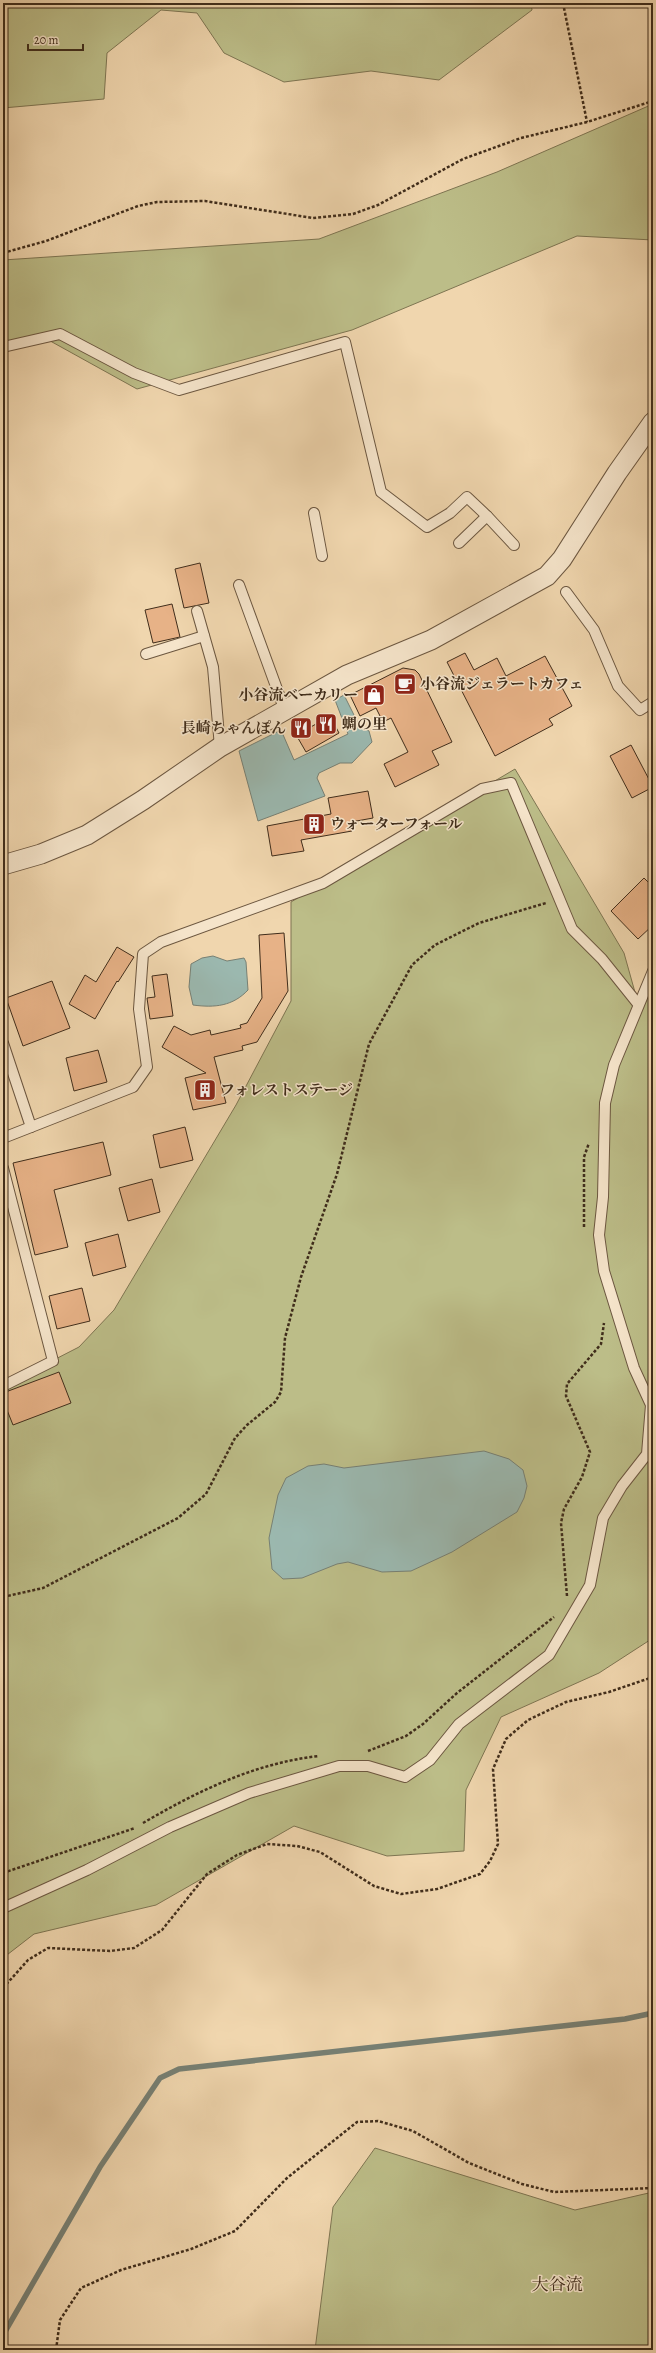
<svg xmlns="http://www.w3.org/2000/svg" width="656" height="2353" font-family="Alegreya,'Noto Serif JP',serif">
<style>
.green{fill:#bcbd88;stroke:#7e7552}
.water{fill:#9bb8af;stroke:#778074}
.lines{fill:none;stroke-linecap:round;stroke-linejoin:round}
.stream{stroke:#778074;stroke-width:5.5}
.building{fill:#e7b287;stroke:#402d1b}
.service-casing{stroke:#6c5740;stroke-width:12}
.minor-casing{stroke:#6c5740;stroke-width:21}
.path{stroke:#402d1b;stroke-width:2.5;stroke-dasharray:3 2;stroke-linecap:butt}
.service{stroke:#f5e4ca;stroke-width:10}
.minor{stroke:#f5e4ca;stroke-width:19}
.labels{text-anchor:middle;stroke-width:3;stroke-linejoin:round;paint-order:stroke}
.poi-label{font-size:15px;font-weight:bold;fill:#402d1b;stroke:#f5e4ca;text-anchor:start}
.quarter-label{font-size:17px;fill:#402d1b;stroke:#f5e4ca}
</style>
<rect width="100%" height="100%" fill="#f0d6ae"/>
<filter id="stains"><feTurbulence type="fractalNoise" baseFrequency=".005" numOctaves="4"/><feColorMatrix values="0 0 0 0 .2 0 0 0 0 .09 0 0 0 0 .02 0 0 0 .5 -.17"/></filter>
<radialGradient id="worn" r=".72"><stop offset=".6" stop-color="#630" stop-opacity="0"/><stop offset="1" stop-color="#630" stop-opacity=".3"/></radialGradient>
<g class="green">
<polygon points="3,3 531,3 532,10 439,80 371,71 284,82 224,53 197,13 161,10 107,53 104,99 3,108"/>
<polygon points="653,104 653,240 577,236 352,330 137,389 43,337 3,348 3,260 319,239 497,172"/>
<polygon points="515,769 624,953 638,1003 653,971 653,1638 599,1673 501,1717 466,1790 464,1851 387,1856 294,1826 156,1905 34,1934 3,1958 3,1386 79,1347 114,1310 236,1105 291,1001 291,902"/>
<polygon points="375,2148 575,2210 653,2192 653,2350 315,2350 333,2207"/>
</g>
<g class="water">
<polygon points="344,695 359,725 369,731 372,742 352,763 340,763 319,773 317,778 325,796 258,821 239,751 281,730 294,760 348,734 335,700"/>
<path d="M213,956L227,961L244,958L246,962L248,990C233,1006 215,1008 193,1005L189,987L191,964L202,958Z"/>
<polygon points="484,1451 509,1459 523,1470 527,1486 524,1498 517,1512 452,1552 411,1571 382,1572 348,1562 337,1564 302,1578 283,1579 272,1569 269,1538 278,1495 286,1478 308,1466 324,1464 344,1468"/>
</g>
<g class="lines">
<polyline class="stream" points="3,2335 100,2167 160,2078 179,2069 625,2019 653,2013"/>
</g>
<g class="building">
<polygon points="200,563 209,603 184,608 175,569"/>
<polygon points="172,604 180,637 153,643 145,610"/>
<polygon points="465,653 474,670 497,658 506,676 545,656 572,706 549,719 553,725 495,756 447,662"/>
<polygon points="403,668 415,670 419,674 452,742 432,751 439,765 395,787 384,764 408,752 391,718 383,722 376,708 360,716 350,695"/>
<polygon points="330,716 339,733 306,752 291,726 304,719 309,728"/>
<polygon points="631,745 653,787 632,798 610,756"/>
<polygon points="368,791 373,818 351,822 352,831 301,840 304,851 272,856 267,826 331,814 328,798"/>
<polygon points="644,878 653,887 653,925 638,939 611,911"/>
<polygon points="284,933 288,991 257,1042 242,1046 243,1050 214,1057 226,1103 193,1110 185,1078 206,1073 162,1047 174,1026 191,1035 210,1030 211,1035 241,1028 240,1025 247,1023 262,998 259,935"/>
<polygon points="117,947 134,957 118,982 117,981 95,1019 69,1004 85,975 96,982"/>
<polygon points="167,974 173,1016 150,1019 147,998 155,997 152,976"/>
<polygon points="52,981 70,1028 23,1046 6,998"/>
<polygon points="98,1050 107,1082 74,1091 66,1058"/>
<polygon points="185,1127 193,1160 160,1168 153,1135"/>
<polygon points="103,1142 111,1175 54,1190 68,1247 35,1255 13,1163"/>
<polygon points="152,1179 160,1212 128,1221 119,1188"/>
<polygon points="118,1234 126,1267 93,1276 85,1243"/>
<polygon points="82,1288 90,1321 57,1329 49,1296"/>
<polygon points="59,1372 71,1403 13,1425 3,1400 3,1393"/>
</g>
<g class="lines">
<g class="service-casing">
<g id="service">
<polyline points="3,347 60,334 134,373 179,390 345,342 381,492 427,527 450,513 467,497 487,516"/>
<polyline points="314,513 322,556"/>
<polyline points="459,543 487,516 514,545"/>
<polyline points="239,585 285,711"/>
<polyline points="566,592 594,630 618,686 640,710 653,702"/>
<polyline points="197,611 213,667 220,747"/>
<polyline points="146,654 204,636"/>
<polyline points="3,1043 31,1127"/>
<polyline points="3,1138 133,1087 147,1067 139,1009 143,954 161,942 323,883 482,789 511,783 572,929 602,959 638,1004"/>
<polyline points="3,1168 53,1361 3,1386"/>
<polyline points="3,1908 87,1870 170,1827 249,1793 339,1766 368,1766 405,1777 430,1760 459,1724 549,1655 590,1585 603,1518 622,1486 647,1454 651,1405 634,1368 604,1271 599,1235 603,1197 605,1103 614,1065 653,971"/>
</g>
</g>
<g class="minor-casing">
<polyline id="minor" points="3,865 41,854 87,835 143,800 220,747 347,675 431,640 547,576 562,559 617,473 653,422"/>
</g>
<g class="path">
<polyline points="563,3 587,122"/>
<polyline points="3,253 46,241 138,206 157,202 205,201 313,218 353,214 378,205 463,159 521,138 587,122 653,101"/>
<polyline points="584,1227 584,1157 589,1143"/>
<polyline points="567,1596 561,1523 564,1509 582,1477 590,1452 566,1396 567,1384 601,1344 604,1323"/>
<polyline points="3,1597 43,1588 178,1518 206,1494 235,1438 247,1425 275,1402 281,1392 285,1338 301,1277 337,1174 369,1044 412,965 435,945 479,923 546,903"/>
<polyline points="368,1751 406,1736 423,1724 457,1693 554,1617"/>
<path d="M143,1823C198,1791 255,1763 319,1756"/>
<polyline points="3,1873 135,1828"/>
<polyline points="3,1988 28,1960 48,1948 110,1951 134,1948 162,1930 207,1874 237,1855 267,1844 297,1846 320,1852 374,1886 401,1894 437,1889 480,1874 490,1861 498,1844 493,1769 506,1739 528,1720 566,1702 609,1692 653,1677"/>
<polyline points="56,2350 60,2320 81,2288 121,2270 191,2249 235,2231 287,2178 357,2122 378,2121 413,2131 469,2163 522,2184 554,2192 653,2188"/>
</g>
<use href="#service" class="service"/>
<use href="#minor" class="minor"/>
</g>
<defs>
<g id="cafe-square" transform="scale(1.15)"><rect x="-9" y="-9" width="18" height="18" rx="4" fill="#8f2418" stroke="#f5e4ca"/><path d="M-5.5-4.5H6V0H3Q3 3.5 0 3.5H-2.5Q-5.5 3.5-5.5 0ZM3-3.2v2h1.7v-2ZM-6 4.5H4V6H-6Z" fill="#fff"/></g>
<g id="shop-square" transform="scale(1.15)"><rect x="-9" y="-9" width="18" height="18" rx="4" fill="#8f2418" stroke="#f5e4ca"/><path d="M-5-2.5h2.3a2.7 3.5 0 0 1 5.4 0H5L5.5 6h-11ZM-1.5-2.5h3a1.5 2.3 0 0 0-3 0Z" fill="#fff"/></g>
<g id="restaurant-square" transform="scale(1.15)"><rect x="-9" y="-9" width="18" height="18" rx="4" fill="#8f2418" stroke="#f5e4ca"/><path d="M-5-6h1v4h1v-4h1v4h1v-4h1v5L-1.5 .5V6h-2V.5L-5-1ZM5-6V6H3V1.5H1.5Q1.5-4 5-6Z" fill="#fff"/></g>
<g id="building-square" transform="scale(1.15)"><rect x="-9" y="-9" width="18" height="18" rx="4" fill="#8f2418" stroke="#f5e4ca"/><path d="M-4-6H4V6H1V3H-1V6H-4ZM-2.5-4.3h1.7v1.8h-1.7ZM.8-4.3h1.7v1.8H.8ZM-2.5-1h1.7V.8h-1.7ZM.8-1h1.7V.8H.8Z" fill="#fff"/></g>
</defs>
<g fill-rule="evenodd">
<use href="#cafe-square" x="405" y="684"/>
<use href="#shop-square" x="374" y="695"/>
<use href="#restaurant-square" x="326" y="724"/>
<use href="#restaurant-square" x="301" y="728"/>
<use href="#building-square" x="314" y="824"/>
<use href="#building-square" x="205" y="1090"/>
</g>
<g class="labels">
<g class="poi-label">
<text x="420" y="689">小谷流ジェラートカフェ</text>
<text x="358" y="700" text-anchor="end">小谷流ベーカリー</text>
<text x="342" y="729">蜩の里</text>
<text x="286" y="733" text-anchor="end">長崎ちゃんぽん</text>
<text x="330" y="829">ウォーターフォール</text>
<text x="220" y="1095">フォレストステージ</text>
</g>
<g class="quarter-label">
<text x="557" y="2290">大谷流</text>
</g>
</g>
<rect width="656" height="2353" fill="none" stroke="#f0d6ae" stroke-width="16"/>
<rect x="4" y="4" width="648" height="2345" fill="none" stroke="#402d1b" stroke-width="2"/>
<rect x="8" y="8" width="640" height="2337" fill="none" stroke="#402d1b"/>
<path d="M28 44v6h55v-6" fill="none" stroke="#402d1b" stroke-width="2"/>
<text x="34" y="44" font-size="12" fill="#402d1b" stroke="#f5e4ca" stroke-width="3" paint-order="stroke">20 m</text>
<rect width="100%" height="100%" filter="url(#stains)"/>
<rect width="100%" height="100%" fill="url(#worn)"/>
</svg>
